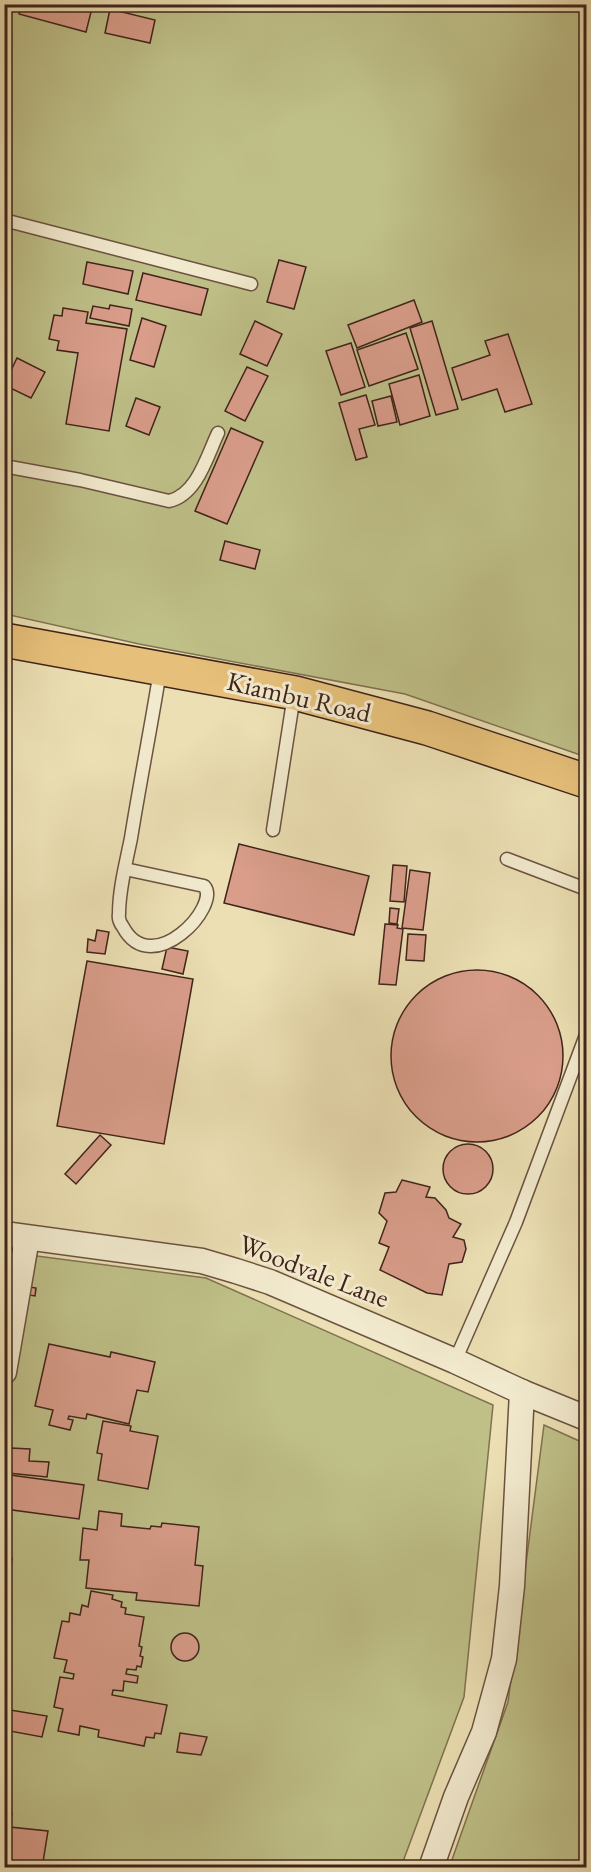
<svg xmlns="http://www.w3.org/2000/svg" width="591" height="1872" font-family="'EB Garamond',serif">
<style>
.green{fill:#bfc088;stroke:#807251;stroke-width:1.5}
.building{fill:#d99d8a;stroke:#40241a;stroke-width:1.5}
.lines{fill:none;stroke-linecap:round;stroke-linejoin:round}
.service-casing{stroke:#6b5340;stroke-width:15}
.minor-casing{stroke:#6b5340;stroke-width:27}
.trunk-casing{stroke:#40241a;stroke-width:36}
.service{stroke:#f2eace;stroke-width:12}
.minor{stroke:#f2eace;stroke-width:24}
.trunk{stroke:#e6c07a;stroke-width:33}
.labels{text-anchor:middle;stroke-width:6;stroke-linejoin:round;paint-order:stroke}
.street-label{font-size:27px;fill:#40241a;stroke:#f2eace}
</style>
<rect width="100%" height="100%" fill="#ebdfb3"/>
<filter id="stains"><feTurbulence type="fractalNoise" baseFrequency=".00333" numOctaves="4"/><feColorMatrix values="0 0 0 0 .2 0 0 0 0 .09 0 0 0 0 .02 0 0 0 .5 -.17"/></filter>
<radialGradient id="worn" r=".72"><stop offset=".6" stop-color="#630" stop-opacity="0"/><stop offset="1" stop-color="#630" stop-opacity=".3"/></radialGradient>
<g class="green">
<polygon points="5,5 586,5 586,757 405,694 139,644 5,614"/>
<polygon points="6,1252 206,1278 493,1405 464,1697 401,1867 5,1868"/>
<polygon points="544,1425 586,1444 586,1867 449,1868 508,1702"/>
</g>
<g class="building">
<polygon points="21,4 93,4 86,32 19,14"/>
<polygon points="110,9 155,20 150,43 105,33"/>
<polygon points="279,260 306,267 294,309 267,302"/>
<polygon points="87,262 133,271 128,294 83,284"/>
<polygon points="143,273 208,289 201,315 136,300"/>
<polygon points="414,300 422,322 357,348 348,325"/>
<polygon points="110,305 132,309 129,326 90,318 93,306 109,309"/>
<polygon points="63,308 88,312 86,323 127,329 109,431 66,424 78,353 57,350 59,341 49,339 54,315 62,316"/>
<polygon points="142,318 166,326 154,367 130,360"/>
<polygon points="255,321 282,334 267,366 240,354"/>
<polygon points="432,321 458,409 436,415 410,328"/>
<polygon points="406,333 418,369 369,386 357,350"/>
<polygon points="508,334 532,404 505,412 497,389 462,400 452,368 490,355 485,341"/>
<polygon points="351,343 365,387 341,395 326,351"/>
<polygon points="17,358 45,372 31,398 4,385"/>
<polygon points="247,367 268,376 245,421 225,411"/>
<polygon points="419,375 430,416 400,425 389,384"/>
<polygon points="366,395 375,425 359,429 367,457 356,460 339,403"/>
<polygon points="391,396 397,422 378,426 372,401"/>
<polygon points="136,398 160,407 149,435 126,426"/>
<polygon points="231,428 263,442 227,524 195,511"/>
<polygon points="225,541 260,550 255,569 220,560"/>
<polygon points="239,844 369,876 354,935 224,903"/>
<polygon points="393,865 407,866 404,902 390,901"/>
<polygon points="410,870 430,873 423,930 402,928"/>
<polygon points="390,908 399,909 397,924 389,923"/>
<polygon points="385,924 398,925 397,928 403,929 396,985 379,984"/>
<polygon points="97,930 109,932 105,954 87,952 88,939 95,941"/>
<polygon points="408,934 426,935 424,961 406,960"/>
<polygon points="167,947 188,951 183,974 162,969"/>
<polygon points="87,961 193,979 164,1144 57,1126"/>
<circle cx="477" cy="1056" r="86"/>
<polygon points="100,1135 111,1145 76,1184 65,1174"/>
<circle cx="468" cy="1169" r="25"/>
<polygon points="402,1180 430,1187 426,1197 435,1198 446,1210 449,1218 461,1224 453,1237 464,1240 466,1249 462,1262 449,1264 442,1295 427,1293 380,1270 389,1247 379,1243 387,1221 379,1213 385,1193 396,1192"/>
<polygon points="24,1286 36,1288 35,1296 23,1294"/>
<polygon points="49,1344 110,1357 111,1352 155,1362 148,1392 137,1390 129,1424 87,1414 86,1419 69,1416 68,1419 73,1420 70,1430 49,1425 53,1410 35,1406"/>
<polygon points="103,1421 131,1426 130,1431 158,1436 148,1489 98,1480 102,1454 97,1453"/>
<polygon points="11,1448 30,1449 29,1461 49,1462 47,1477 8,1473"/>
<polygon points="10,1475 84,1485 79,1519 5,1509"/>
<polygon points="99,1511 122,1514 121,1526 150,1529 151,1526 161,1527 162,1523 199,1527 195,1565 203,1566 199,1606 136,1600 137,1593 86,1588 89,1560 80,1560 83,1528 97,1530"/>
<polygon points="4,1557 12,1558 9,1592 4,1592"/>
<polygon points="91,1591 113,1595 112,1599 122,1602 121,1607 126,1608 125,1614 144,1617 139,1646 142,1647 140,1656 143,1657 141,1667 137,1666 136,1670 127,1669 126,1674 138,1676 137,1683 124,1681 123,1691 113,1690 112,1695 167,1705 161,1734 155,1733 154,1738 146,1737 144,1746 98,1737 99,1730 80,1726 79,1735 58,1731 63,1709 54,1707 60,1677 73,1679 74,1674 64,1672 67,1660 54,1658 62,1621 69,1622 70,1613 80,1615 82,1605 88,1607"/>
<circle cx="185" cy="1647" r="14"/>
<polygon points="4,1709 47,1716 42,1737 4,1730"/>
<polygon points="180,1733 207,1737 201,1755 177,1752"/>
<polygon points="4,1813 12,1813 10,1827 48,1831 42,1868 4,1867"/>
</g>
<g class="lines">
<g class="service-casing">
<g id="service">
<polyline points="4,220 251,284"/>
<path d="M4,466L80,480L169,501C197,495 207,456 218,433"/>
<polyline points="273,830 294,695"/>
<polyline points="507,859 586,889"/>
<path d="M125,869L204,886C222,905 152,981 123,927C120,923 118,919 119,914C119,889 126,863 131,838C140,782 151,727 160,671"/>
<polyline points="455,1361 516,1222 586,1035"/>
</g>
</g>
<g class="minor-casing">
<g id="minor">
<polyline points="4,1234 202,1261 236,1271 270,1282 455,1361 522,1392 586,1418"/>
<polyline points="4,1372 27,1238"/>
<polyline points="431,1868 456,1797 484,1732 504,1659 512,1586 522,1392"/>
</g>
</g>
<g class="trunk-casing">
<polyline id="trunk" points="4,640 295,693 427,728 586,781"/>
</g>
<use href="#service" class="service"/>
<use href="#minor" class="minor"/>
<use href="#trunk" class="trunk"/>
</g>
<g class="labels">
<g class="street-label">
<text transform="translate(299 697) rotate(13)" y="9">Kiambu Road</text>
<text transform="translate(314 1271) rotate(21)" y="9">Woodvale Lane</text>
</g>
</g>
<rect width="591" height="1872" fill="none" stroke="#ebdfb3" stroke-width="24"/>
<rect x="6" y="6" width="579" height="1860" fill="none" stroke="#40241a" stroke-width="3"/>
<rect x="12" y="12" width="567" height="1848" fill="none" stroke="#40241a" stroke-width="1.5"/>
<rect width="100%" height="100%" filter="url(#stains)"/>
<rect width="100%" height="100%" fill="url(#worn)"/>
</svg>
